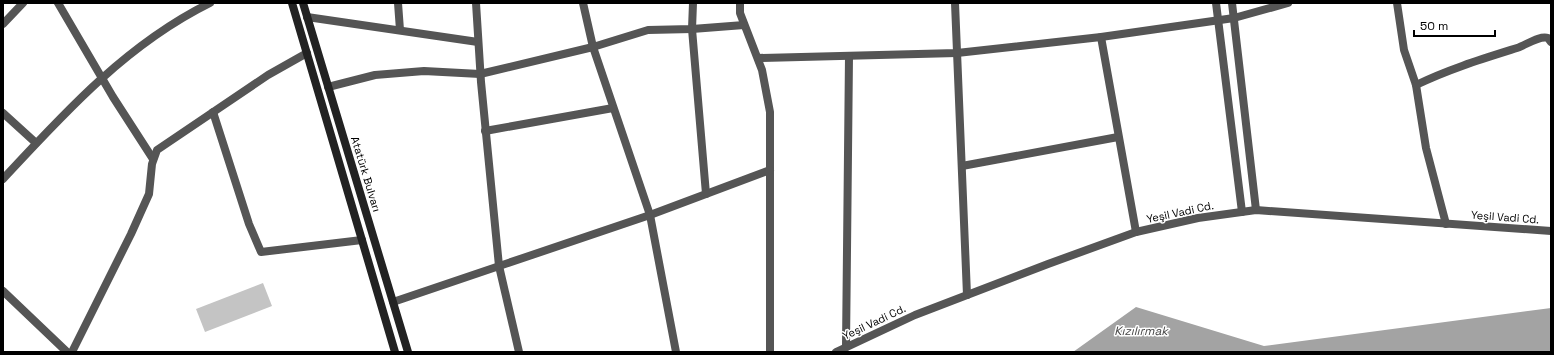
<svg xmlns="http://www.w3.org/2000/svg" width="1554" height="355" font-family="'Space Grotesk',sans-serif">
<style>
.water{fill:#a3a3a3}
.building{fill:#c4c4c4}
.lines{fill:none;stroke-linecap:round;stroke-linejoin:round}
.street{stroke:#555;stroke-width:8}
.secondary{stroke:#222;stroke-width:8}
.labels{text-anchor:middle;stroke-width:3;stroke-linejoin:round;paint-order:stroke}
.street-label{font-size:11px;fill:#000;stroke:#fff}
.water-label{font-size:12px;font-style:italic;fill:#444;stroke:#fff}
</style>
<rect width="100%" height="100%" fill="#fff"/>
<polygon class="water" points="1136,307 1264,346 1551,308 1551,352 1073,352"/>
<polygon class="building" points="263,283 272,306 205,332 196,309"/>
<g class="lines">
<g class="street">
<polyline points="58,3 113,97 153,159"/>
<polyline points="398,3 400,30"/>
<polyline points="476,3 481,82 499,266 519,352"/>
<polyline points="583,3 593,47 650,215 676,352"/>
<polyline points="693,3 692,29 706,194"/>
<polyline points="740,3 740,13 762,70 770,112 770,352"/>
<polyline points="955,3 967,295"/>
<polyline points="1216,3 1242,212"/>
<polyline points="1232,3 1256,210"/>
<polyline points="1397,3 1404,50 1416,85 1426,148 1446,224"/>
<polyline points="307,17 478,42"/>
<polyline points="3,24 23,3"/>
<polyline points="1101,37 1136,232"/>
<polyline points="758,58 957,53 1101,37 1234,18 1288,3"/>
<path d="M1416,85C1449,69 1482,59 1517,48C1526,45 1540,35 1548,38L1551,42"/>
<polyline points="328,87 375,75 424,71 480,74 593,47 648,30 692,29 744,25"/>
<polyline points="213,112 249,224 261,252 362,240"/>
<polyline points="3,113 36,143"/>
<polyline points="485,131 613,108"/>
<polyline points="962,166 1118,137"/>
<path d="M3,179C65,112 127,44 210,3"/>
<polyline points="3,291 67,352"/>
<polyline points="393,302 650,215 770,170"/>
<polyline points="846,347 849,56"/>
<polyline points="72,352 131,234 149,194 152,164 157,150 268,75 307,53"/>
<polyline points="836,352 915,315 1048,264 1136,232 1198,218 1256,210 1551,231"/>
</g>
<g class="secondary">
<polyline points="292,3 395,352"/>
<polyline points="303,3 408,352"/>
</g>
</g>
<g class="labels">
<g class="street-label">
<text transform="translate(366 174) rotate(73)" y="4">Atatürk Bulvarı</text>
<text transform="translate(1180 212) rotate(-12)" y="4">Yeşil Vadi Cd.</text>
<text transform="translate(1505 217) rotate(4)" y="4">Yeşil Vadi Cd.</text>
<text transform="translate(874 322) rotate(-25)" y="4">Yeşil Vadi Cd.</text>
</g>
<g class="water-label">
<text x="1141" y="335">Kızılırmak</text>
</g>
</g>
<rect width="1554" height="355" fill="none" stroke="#000000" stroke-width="8"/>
<path d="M1414 30v6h81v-6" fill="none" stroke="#000000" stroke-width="2"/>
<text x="1420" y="30" font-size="12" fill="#000000" stroke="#ffffff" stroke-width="3" paint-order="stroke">50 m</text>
</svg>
